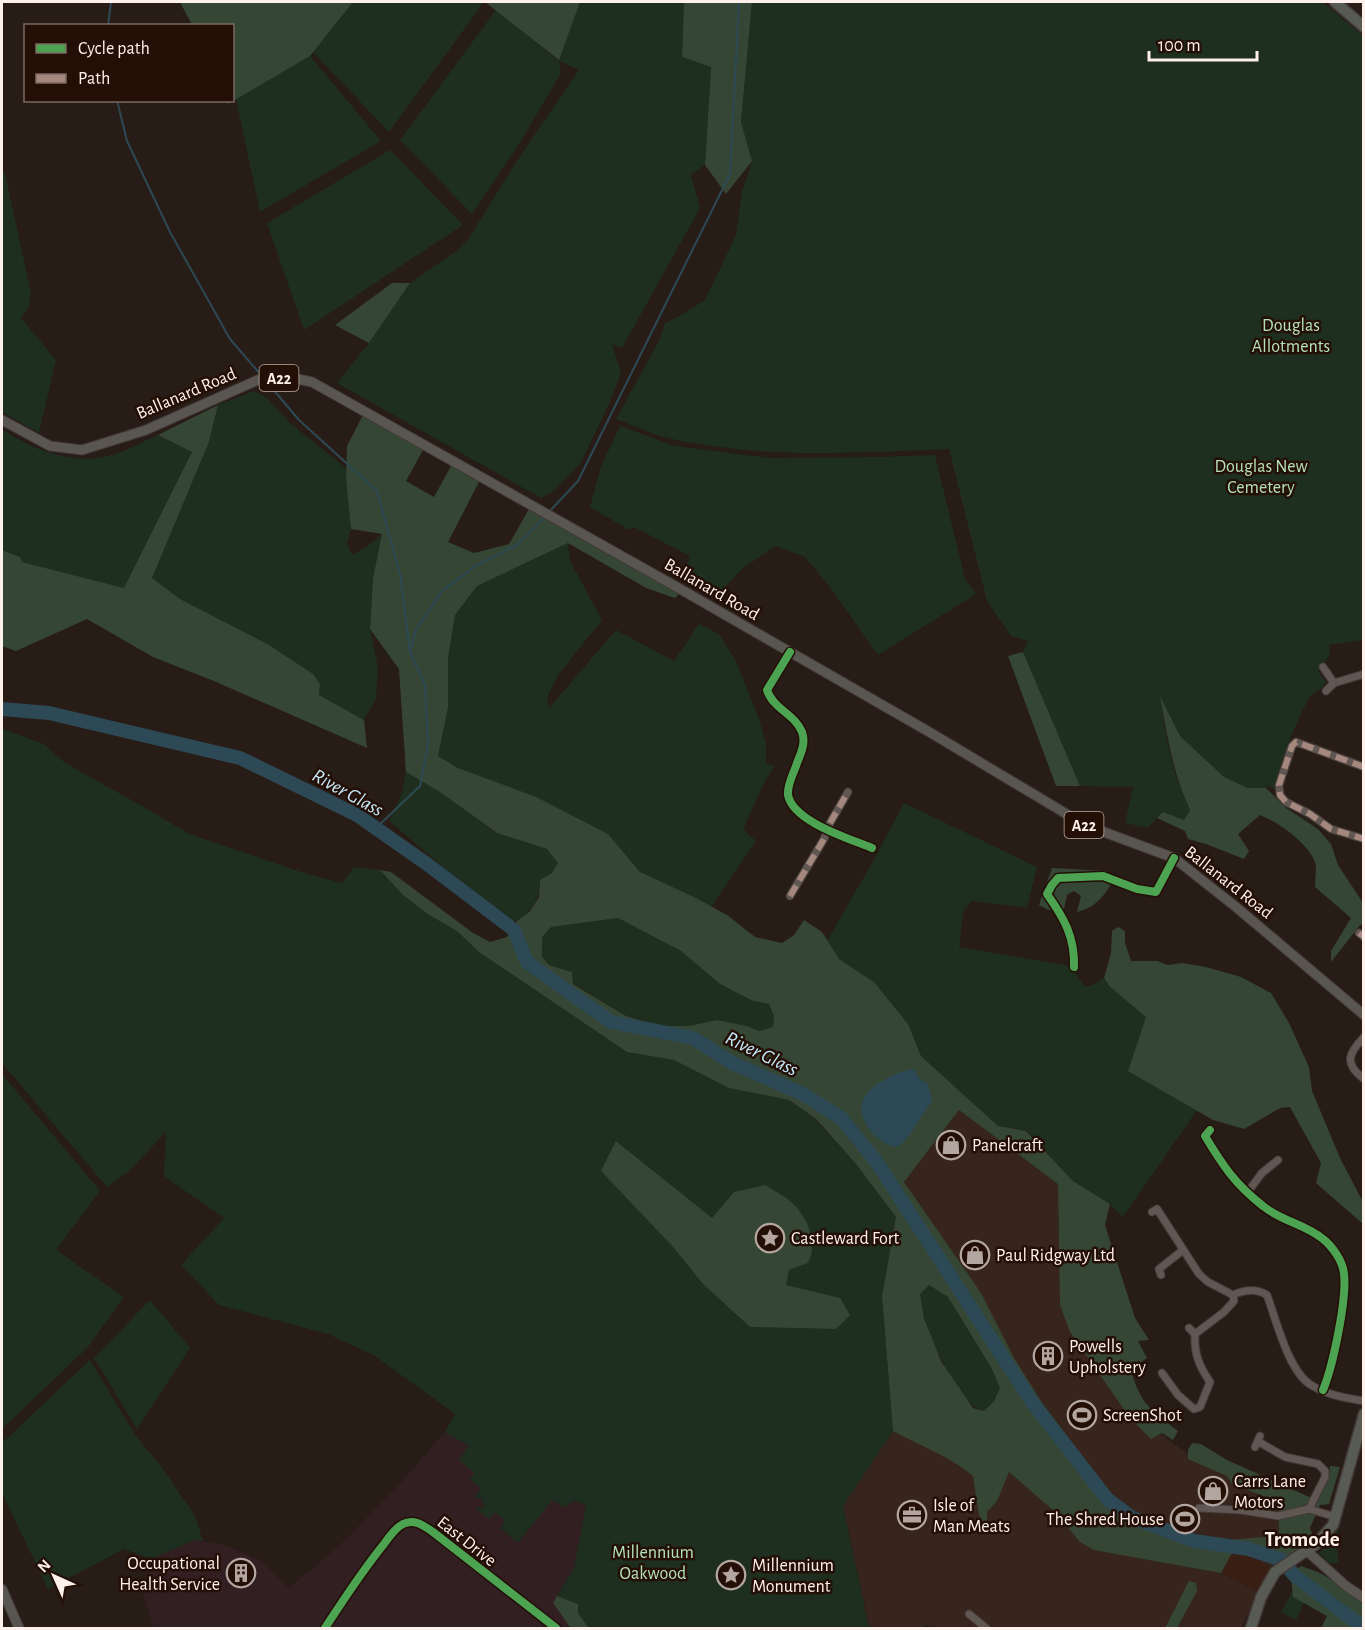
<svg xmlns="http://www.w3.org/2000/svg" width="1365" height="1630" font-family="'Alegreya Sans',sans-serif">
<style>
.built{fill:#391f13}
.industrial{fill:#36241d}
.medical{fill:#321f22}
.green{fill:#1e2f1f;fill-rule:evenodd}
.forest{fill:#354734;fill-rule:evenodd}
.water{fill:#2d4956}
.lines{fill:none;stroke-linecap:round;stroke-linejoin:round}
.stream{stroke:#2d4956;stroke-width:2}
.river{stroke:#2d4956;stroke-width:14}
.minor-casing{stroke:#433936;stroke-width:9}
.major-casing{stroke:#433936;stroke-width:11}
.highway-casing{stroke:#433936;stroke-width:13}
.minor{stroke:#605652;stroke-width:7}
.major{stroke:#595652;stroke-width:9}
.highway{stroke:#585a54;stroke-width:10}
.quiet{stroke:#a5887d;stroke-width:6;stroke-dasharray:12 6;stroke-linecap:butt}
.cycleway-casing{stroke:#240f06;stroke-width:11}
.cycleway{stroke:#4ca352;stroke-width:8}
.labels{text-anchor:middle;stroke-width:5;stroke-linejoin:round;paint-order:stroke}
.shield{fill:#240f06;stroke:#bdaca6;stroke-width:1.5}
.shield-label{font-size:16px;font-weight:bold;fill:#fef0eb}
.park-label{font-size:18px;fill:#b4e2b8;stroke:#240f06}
.street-label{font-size:18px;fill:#fef0eb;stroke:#240f06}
.poi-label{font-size:18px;fill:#fef0eb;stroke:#240f06;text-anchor:start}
.water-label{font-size:20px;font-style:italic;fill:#c4e9fb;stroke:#240f06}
.quarter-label{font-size:21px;font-weight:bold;fill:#fef0eb;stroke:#240f06}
</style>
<rect width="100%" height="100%" fill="#281c16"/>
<polygon class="built" points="1242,1552 1271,1568 1259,1593 1221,1573 1231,1553"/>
<g class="industrial">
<polygon points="959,1110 1059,1184 1058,1230 1134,1415 1188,1454 1224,1473 1305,1509 1271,1568 1242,1552 1203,1542 1138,1515 1109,1491 1043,1404 904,1182"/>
<polygon points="893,1431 1009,1472 1055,1511 1221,1573 1259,1593 1241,1628 941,1628 925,1625 924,1628 885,1628 869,1626 843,1506"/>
</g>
<polygon class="medical" points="445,1432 511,1471 561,1495 586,1505 574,1568 553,1603 573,1628 154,1628 143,1595 152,1559 194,1540 225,1545 260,1560 289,1588 338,1547 396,1488"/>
<g class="green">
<polygon points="353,2 484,2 389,132 313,52"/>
<polygon points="580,2 684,2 682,57 711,67 705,165 691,175 700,208 622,348 612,344 621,373 609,404 580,464 554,491 541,498 337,383 369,343 410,283 455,252 469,238 520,156 579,70 559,61 561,73 521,141 472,214 400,140 496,10 558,60"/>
<path d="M752,2H1323L1363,36V640L1329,645L1330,655L1318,671L1326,682C1322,690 1315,691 1310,697C1299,714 1276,770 1276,789L1267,786L1266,788H1248L1224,777L1180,736L1161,699C1164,734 1174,778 1190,810L1184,820L1163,812L1148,828L1125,823L1133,787L1080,786L1023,652L1028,641L1011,636L987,601L949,449C858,453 758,459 668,438C651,434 633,425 616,419L659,341L665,323L683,314L705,300L736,235L742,192L752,161L741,122Z"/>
<polygon points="310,56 381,141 260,212 236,99"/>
<polygon points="390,150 463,225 304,330 267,223"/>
<polygon points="2,173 5,173 31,293 29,306 21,318 56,360 39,433 2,412"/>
<polygon points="254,391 267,398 291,424 346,468 351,529 347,543 352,555 369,545 382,534 373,578 370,628 378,668 376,699 364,720 319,695 320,684 313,674 268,645 180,599 152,578 209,442 218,405"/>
<polygon points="620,426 675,446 769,458 877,457 935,455 965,579 976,594 878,655 829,586 805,557 776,546 743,568 723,589 704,591 681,580 690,556 634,527 629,530 590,507 601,466"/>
<path d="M2,429C35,451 75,467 116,454C130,449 144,441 158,435L192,452L124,588L22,562L20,557L2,550Z"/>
<polygon points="568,543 570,561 602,620 558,675 547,697 549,708 616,630 674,661 699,624 719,634 736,661 758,716 766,743 766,763 775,766 766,779 743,829 756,841 711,907 640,872 608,834 458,768 438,756 448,708 448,658 455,615 477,586"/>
<path d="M2,729L44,744L65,763L144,807L189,834L307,874L342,883L354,867L380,870L403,895L429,915L457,931L479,952L627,1052L674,1060L729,1088L789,1100L815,1119L856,1164L896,1217L882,1296L893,1431L843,1506L869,1628H589L578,1613V1604L557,1596L574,1568L586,1505L573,1500L568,1506L564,1507L552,1500L518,1543L500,1528L505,1521L495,1512L489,1519L475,1508L484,1507L482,1498H474L481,1489L470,1479L475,1473L459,1460L469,1446L445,1432L455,1414L375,1356L328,1334L219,1305L181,1265L224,1218L164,1176L166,1132L129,1171L107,1187L2,1063ZM617,1141L712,1219L734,1192L765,1185L791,1202L808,1263L789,1270L786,1285L839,1298L836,1329L750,1327L703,1284L673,1247L602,1171Z"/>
<path d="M406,772L440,792L496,833L547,849L559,863L552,873L540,880C539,901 534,908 517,921L510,920L461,882L389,821L402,793Z"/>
<polygon points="904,803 1037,867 1027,908 972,901 964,909 959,947 1070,966 1085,987 1095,984 1104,978 1109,986 1146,1017 1128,1071 1197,1110 1123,1217 1110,1204 1073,1181 1027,1131 998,1126 921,1056 908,1024 874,982 839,959 827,941 876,856"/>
<polygon points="618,918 681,951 720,984 753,1001 769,1004 774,1016 773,1027 759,1031 747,1026 717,1020 689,1026 658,1026 626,1016 573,983 572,972 549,965 542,957 542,937 551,927"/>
<polygon points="2,1074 100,1191 56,1250 124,1297 88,1347 2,1429"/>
<path d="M929,1285L948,1297L992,1369L1000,1388L994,1401L984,1411C970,1407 966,1397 958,1386C937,1356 926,1329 919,1294Z"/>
<polygon points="150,1300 190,1348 137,1429 94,1358"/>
<polygon points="90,1360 136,1436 163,1469 195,1516 203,1541 194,1540 152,1559 124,1549 48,1589 2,1493 2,1443"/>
<polygon points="1339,1523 1336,1542 1339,1562 1330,1564 1319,1553 1334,1536"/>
<polygon points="1293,1590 1294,1597 1304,1603 1296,1620 1281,1612"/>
</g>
<g class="forest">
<polygon points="180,2 353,2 310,56 228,104 226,101 232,100 232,26 192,25"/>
<polygon points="485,2 580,2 559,60"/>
<polygon points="684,2 752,2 741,122 752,161 726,194 705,165 711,67 682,57"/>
<polygon points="392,283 410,283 369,343 335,325"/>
<polygon points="218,405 209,442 152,578 180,599 269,645 313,674 320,684 319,695 364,720 367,748 214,681 153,657 87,619 16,651 2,646 2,550 20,557 22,562 124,588 192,452 158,435"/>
<path d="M363,415L423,450L406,481L434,497L451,466L479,482L448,542L474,553L509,544L529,509L679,594L675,598L646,588L568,543L477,586L455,615L448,658V708L438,756L458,768L536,797L608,834L640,872L694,897L727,915L755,937L782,943L794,935L804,920L822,932L839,959L874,982L908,1024L921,1056L998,1126L1026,1131L1073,1181L1110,1204L1105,1225L1135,1318L1149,1340L1138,1341L1147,1358L1131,1369C1139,1403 1152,1411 1178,1431L1173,1440L1162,1433L1151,1439L1130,1418L1070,1332L1060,1305L1058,1184L959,1110L904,1182L981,1293L1013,1356L1043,1404L1109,1491L1138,1515L1203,1542L1279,1536V1502L1232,1484L1227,1476L1188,1459V1450L1192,1443L1201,1444L1227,1460L1318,1501L1329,1477L1330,1466L1340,1467L1329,1504L1320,1505L1310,1528L1315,1541L1300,1552L1276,1565C1262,1556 1248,1552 1232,1553L1221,1573L1094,1550L1080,1542L1054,1511L1009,1472L997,1501L987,1512V1522H980L973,1476C950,1456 920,1446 893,1431L882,1296L896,1217L856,1164L816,1119L789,1100L729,1088L674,1060L627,1052L479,952L457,931L429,915L403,895L380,870L391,872L473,933L490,942L507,937L517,921L530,911L539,897L540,880L552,873L558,863L547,849L497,833L440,792L406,772L399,669L370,629L373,578L382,534L351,529L346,478L347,446ZM618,918L681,951L720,984L753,1001L769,1004L774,1016L773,1027L759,1031L747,1026L717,1020L689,1026H658L626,1016L573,984L572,972L549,965L542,957V937L551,927ZM929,1285L948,1297L992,1369L1000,1388L994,1401L984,1411L973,1408L941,1361L924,1318L920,1294Z"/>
<polygon points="1023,652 1080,786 1056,786 1008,656"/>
<path d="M1160,696L1180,736L1224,777L1248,788H1266L1286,808L1318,829L1331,844L1338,865L1363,903L1364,924L1360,925L1331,962V951L1351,918L1315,887C1315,880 1317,869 1315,862C1307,842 1279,823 1260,815L1238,834L1249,851L1244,859L1206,844L1188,839L1185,831L1157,818L1163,812L1184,820L1190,810C1173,774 1167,735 1160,696Z"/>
<path d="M1052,868L1107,871L1110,886C1101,900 1093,908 1077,912L1081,896L1074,891L1067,895L1064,909L1049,910L1039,905Z"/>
<polygon points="1118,927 1125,931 1125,943 1131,961 1157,961 1168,965 1183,963 1206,967 1241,977 1271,993 1289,1023 1309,1067 1312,1091 1340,1158 1363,1202 1363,1224 1316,1183 1321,1163 1290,1107 1280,1108 1244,1129 1213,1120 1128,1071 1146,1017 1109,986 1104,978 1111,953 1112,931"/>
<path d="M616,1141L712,1218L734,1192L765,1185C773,1190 782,1195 789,1200C807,1215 819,1242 808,1263L789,1270L786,1285L840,1298L850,1315L836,1329L750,1327L703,1284L673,1247L601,1171Z"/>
<polygon points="1301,1566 1318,1572 1363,1598 1363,1628 1321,1628 1327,1616 1293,1597 1291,1575"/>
<polygon points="1189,1581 1196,1583 1197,1591 1177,1628 1165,1628"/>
<polygon points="557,1596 578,1604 578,1613 589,1628 570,1627 553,1603"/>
</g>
<path class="water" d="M914,1069L919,1078L928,1084L932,1102C918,1117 914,1135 897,1147C879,1145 855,1120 863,1100C868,1086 899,1070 914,1069Z"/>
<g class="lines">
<g class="stream">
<polyline points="108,26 111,2"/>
<polyline points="117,100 127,141 170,232 230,339 261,375"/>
<polyline points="266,381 299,420 377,491 400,574 410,652 425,685 428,744 420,786 375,829"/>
<polyline points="549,512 578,481 730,174 739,2"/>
<polyline points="411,649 416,629 443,590 477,565 517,545 545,517"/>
</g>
<polyline class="river" points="2,709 49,713 240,758 357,815 427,864 514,930 527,962 611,1022 693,1038 732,1063 803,1094 841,1118 876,1161 1032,1402 1108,1500 1131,1517 1194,1541 1249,1549 1282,1560 1295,1576 1364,1628"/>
<g class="minor-casing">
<g id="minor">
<path d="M790,652L767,690C773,709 795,714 802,732C806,743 801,753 797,763C794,773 787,784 788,795C793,822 851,839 872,848"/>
<polyline points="1323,667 1334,683 1364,674"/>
<polyline points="1326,691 1334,683"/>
<polyline points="1364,767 1296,742 1292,746 1279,785 1280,795 1286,802 1310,814 1331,829 1364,839"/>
<polyline points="790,896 824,839 830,823 848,792"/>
<polyline points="1359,933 1364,937"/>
<path d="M1074,967C1075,937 1064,918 1047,894L1052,885L1058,878L1103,876L1137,889L1156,892L1174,858"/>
<path d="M1364,1037C1349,1053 1343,1063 1364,1079"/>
<path d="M1210,1130L1205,1136C1223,1166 1235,1184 1263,1206C1281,1221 1305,1224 1323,1239C1332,1246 1343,1261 1344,1274C1347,1299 1333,1366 1323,1390"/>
<polyline points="1247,1193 1262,1173 1278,1160"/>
<path d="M1152,1212L1157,1209L1199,1274L1208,1282L1233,1295C1244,1290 1256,1288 1267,1295C1276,1319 1288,1371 1311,1385C1327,1395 1345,1398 1364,1401"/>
<polyline points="1161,1275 1159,1269 1183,1250"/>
<polyline points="1189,1328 1195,1334 1224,1312 1234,1301 1233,1295"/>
<path d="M1162,1373L1178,1395L1194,1409L1200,1407L1210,1382C1199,1366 1194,1354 1195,1334"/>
<polyline points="1259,1442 1285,1457 1318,1464 1325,1471 1325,1477 1309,1509"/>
<polyline points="1255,1447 1260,1436"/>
<polyline points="1199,1508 1240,1510 1278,1516 1309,1509 1336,1517"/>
<polyline points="969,1614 986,1628"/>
<path d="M325,1628C344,1599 362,1571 384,1544C389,1537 395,1528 403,1524C414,1518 424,1526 433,1532L556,1628"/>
</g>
</g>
<g class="major-casing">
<g id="major">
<polyline points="2,420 50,446 82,450 146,430 260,379 288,377 312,382 675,586 931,733 1085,825 1174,858 1236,907 1364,1015"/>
<polyline points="1307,1551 1346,1586 1364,1598"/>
<polyline points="2,1589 19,1628"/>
</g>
</g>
<g class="highway-casing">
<g id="highway">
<polyline points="1335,2 1364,27"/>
<polyline points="1251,1628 1261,1597 1275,1572 1316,1544 1333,1525 1364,1414"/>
</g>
</g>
<use href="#minor" class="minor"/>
<use href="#major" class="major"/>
<use href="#highway" class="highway"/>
<g class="quiet">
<polyline points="1364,767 1296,742 1292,746 1279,785 1280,795 1286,802 1310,814 1331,829 1364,839"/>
<polyline points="830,823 848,792"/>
<polyline points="790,896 824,839"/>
<polyline points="1359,933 1364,937"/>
</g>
<g class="cycleway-casing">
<g id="cycleway">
<path d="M790,652L767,690C773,709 795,714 802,732C806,743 801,753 797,763C794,773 787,784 788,795C793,822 851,839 872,848"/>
<path d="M1074,967C1075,937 1064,918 1047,894L1052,885L1058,878L1103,876L1137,889L1156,892L1174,858"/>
<path d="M1210,1130L1205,1136C1223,1166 1235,1184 1263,1206C1281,1221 1305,1224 1323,1239C1332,1246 1343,1261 1344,1274C1347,1299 1333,1366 1323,1390"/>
<path d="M325,1628C344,1599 362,1571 384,1544C389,1537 395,1528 403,1524C414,1518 424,1526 433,1532L556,1628"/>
</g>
</g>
<use href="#cycleway" class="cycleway"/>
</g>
<defs>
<g id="shop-ring" transform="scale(1.5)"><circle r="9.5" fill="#240f06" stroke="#b3a6a0" stroke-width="1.5"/><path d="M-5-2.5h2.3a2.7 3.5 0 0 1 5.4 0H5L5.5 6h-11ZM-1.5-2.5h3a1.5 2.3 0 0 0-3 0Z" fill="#b3a6a0"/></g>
<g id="sight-ring" transform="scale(1.5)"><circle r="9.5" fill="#240f06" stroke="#b3a6a0" stroke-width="1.5"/><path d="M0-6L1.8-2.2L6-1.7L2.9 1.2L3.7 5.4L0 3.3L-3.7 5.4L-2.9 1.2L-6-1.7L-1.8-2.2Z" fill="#b3a6a0"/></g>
<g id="building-ring" transform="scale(1.5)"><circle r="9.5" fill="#240f06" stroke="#b3a6a0" stroke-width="1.5"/><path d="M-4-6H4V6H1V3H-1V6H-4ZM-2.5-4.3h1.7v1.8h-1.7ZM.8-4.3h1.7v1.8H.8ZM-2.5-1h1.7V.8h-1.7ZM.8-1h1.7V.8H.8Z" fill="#b3a6a0"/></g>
<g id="stadium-ring" transform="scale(1.5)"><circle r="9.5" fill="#240f06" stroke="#b3a6a0" stroke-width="1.5"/><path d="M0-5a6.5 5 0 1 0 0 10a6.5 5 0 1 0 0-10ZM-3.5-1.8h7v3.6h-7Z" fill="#b3a6a0"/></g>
<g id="office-ring" transform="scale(1.5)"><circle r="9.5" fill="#240f06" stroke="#b3a6a0" stroke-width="1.5"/><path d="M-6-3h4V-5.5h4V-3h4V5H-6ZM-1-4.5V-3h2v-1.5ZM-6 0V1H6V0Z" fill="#b3a6a0"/></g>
</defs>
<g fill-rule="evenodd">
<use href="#shop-ring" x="951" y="1145"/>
<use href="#sight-ring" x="770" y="1238"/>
<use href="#shop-ring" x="975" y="1255"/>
<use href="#building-ring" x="1048" y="1356"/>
<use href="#stadium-ring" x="1082" y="1415"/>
<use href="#shop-ring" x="1213" y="1491"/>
<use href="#office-ring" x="912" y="1515"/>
<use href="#stadium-ring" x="1185" y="1519"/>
<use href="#building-ring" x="241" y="1573"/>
<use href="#sight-ring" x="731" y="1575"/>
</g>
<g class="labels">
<g class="shield">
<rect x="259.5" y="365" width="39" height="26" rx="4.5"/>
<rect x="1064.5" y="812" width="39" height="26" rx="4.5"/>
</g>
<g class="shield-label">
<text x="279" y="384">A22</text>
<text x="1084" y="831">A22</text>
</g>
<g class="park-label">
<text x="1291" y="331">Douglas<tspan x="1291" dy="21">Allotments</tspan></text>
<text x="1261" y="472">Douglas New<tspan x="1261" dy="21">Cemetery</tspan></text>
<text x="653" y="1558">Millennium<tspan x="653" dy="21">Oakwood</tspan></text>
</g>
<g class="street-label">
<text transform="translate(186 393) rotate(-23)" y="6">Ballanard Road</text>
<text transform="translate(712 589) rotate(30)" y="6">Ballanard Road</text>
<text transform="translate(1229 882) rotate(38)" y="6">Ballanard Road</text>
<text transform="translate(467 1541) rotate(38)" y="6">East Drive</text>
</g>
<g class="poi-label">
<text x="972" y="1151">Panelcraft</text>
<text x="791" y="1244">Castleward Fort</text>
<text x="996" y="1261">Paul Ridgway Ltd</text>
<text x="1069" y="1352">Powells<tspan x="1069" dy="21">Upholstery</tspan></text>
<text x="1103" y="1421">ScreenShot</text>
<text x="1234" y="1487">Carrs Lane<tspan x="1234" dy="21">Motors</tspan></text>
<text x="933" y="1511">Isle of<tspan x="933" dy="21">Man Meats</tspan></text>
<text x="1164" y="1525" text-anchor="end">The Shred House</text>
<text x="220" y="1569" text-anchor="end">Occupational<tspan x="220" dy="21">Health Service</tspan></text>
<text x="752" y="1571">Millennium<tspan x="752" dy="21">Monument</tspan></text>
</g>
<g class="water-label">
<text transform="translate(348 792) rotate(29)" y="7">River Glass</text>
<text transform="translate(762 1053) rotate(26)" y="7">River Glass</text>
</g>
<g class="quarter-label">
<text x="1302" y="1546">Tromode</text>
</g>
</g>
<rect width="1365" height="1630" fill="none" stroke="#fef0eb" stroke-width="6"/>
<rect x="24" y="24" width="210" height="78" fill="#240f06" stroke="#7b6962" stroke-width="1.5"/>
<rect x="36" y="44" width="30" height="9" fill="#4ca352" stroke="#7b6962" stroke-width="1.5"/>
<text x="78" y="54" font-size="18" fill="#fef0eb">Cycle path</text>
<rect x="36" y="74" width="30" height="9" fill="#a5887d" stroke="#7b6962" stroke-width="1.5"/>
<text x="78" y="84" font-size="18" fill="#fef0eb">Path</text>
<g transform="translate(54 1576) rotate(315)" stroke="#240f06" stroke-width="4.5" paint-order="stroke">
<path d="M0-4.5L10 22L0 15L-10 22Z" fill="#fef0eb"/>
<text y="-9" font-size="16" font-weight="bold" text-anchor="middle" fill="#fef0eb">N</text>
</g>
<path d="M1149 51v9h108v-9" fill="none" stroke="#fef0eb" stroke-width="3"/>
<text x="1158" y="51" font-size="18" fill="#fef0eb" stroke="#240f06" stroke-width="4.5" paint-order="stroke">100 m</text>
</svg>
